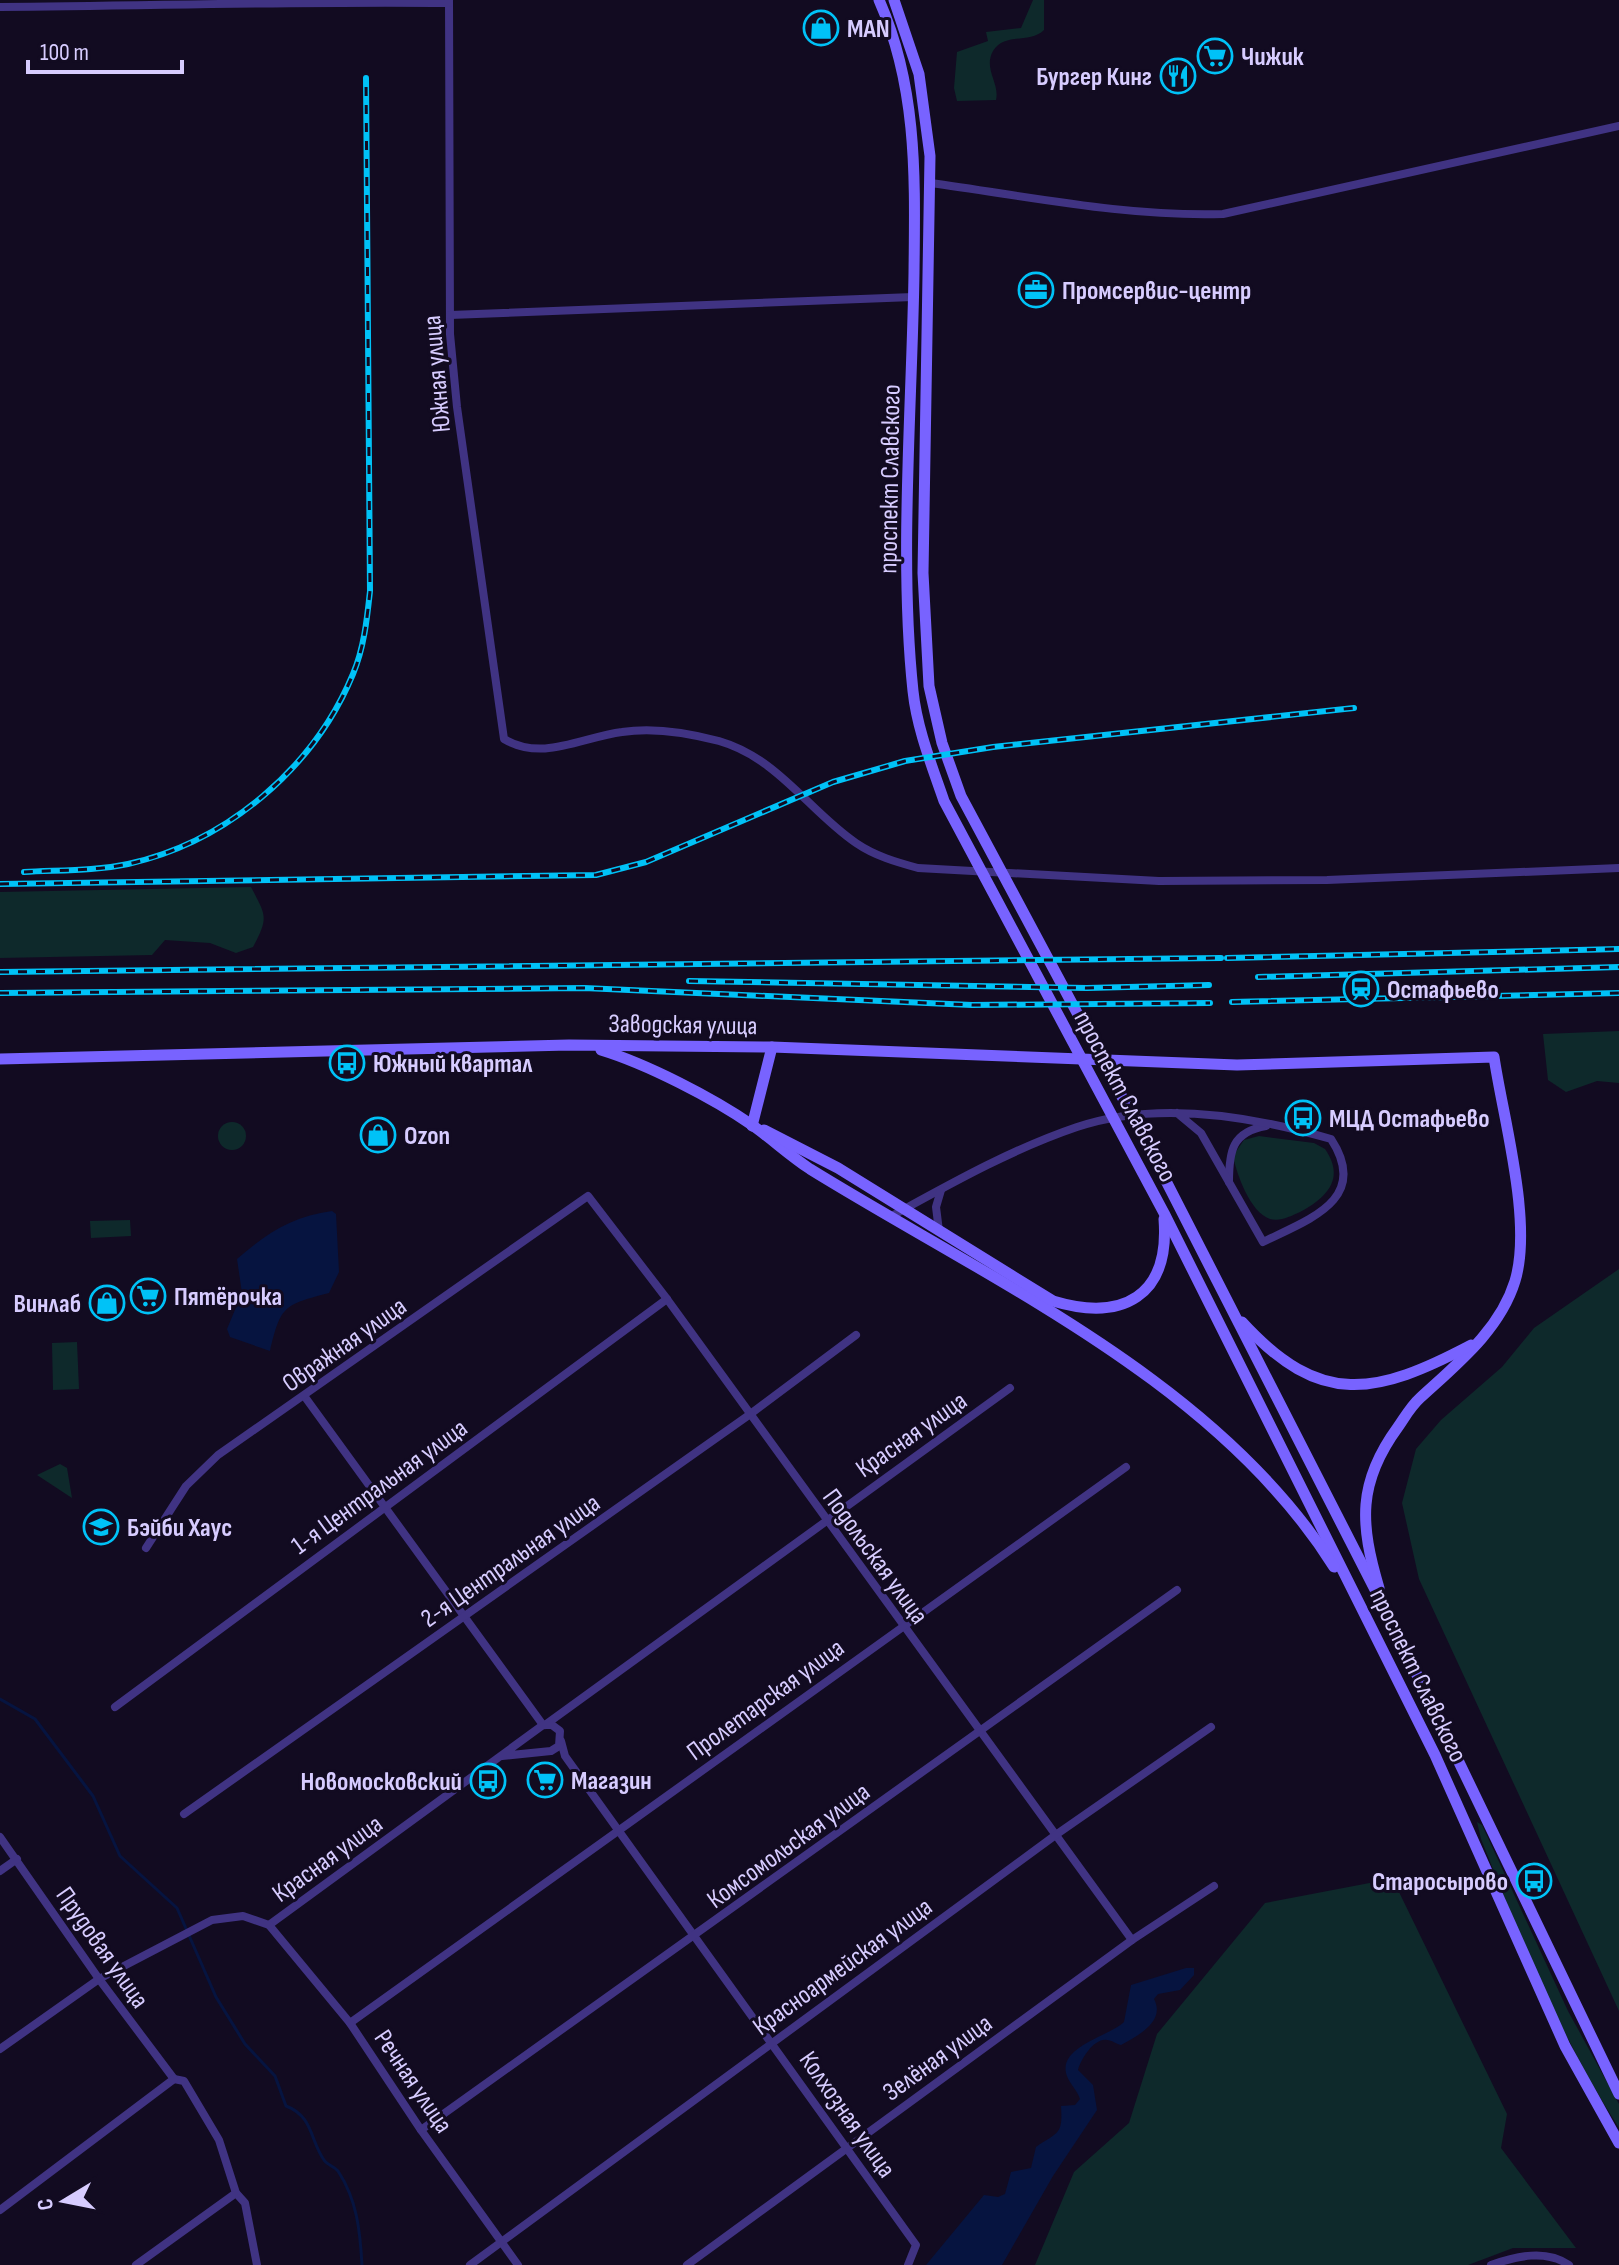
<svg xmlns="http://www.w3.org/2000/svg" width="1619" height="2265" font-family="'Sofia Sans Condensed',sans-serif">
<style>
.green{fill:#0e292b}
.water{fill:#061440}
.lines{fill:none;stroke-linecap:round;stroke-linejoin:round}
.stream{stroke:#061440;stroke-width:3}
.street{stroke:#403383;stroke-width:8}
.secondary{stroke:#7863ff;stroke-width:11}
.rail-casing{stroke:#00c2f7;stroke-width:6}
.rail{stroke:#120b21;stroke-width:3;stroke-dasharray:9;stroke-linecap:butt}
.labels{text-anchor:middle;stroke-width:6;stroke-linejoin:round;paint-order:stroke}
.poi-label{font-size:26px;font-weight:bold;fill:#d7ccff;stroke:#120b21;text-anchor:start}
.street-label{font-size:26px;fill:#d7ccff;stroke:#120b21}
</style>
<rect width="100%" height="100%" fill="#120b21"/>
<g class="green">
<path d="M1033,0H1044V30C1030,44 1005,32 993,51C983,69 1000,83 996,100L957,101L954,88L957,52L988,41L986,32L1021,28Z"/>
<path d="M251,887C266,916 269,917 253,947L236,953L210,943L165,940L152,955L0,958V892Z"/>
<polygon points="1619,1031 1619,1083 1597,1081 1566,1092 1548,1080 1543,1034"/>
<circle cx="232" cy="1136" r="14"/>
<path d="M1259,1136L1314,1143L1325,1149C1346,1179 1326,1198 1300,1212C1291,1216 1280,1222 1270,1219C1250,1212 1237,1175 1233,1156L1244,1140Z"/>
<polygon points="130,1220 131,1236 91,1238 90,1221"/>
<polygon points="1619,1269 1619,2011 1419,1579 1402,1503 1416,1449 1441,1420 1502,1367 1534,1328"/>
<polygon points="77,1342 79,1389 53,1390 52,1343"/>
<polygon points="60,1464 67,1468 72,1498 37,1475"/>
<path d="M1477,1822L1482,1825L1568,2011L1619,2104V2128C1562,2040 1520,1937 1481,1839Z"/>
<polygon points="1380,1881 1399,1892 1507,2114 1501,2148 1576,2248 1513,2248 1468,2265 1035,2265 1074,2172 1129,2123 1157,2034 1265,1903"/>
</g>
<g class="water">
<path d="M332,1211L336,1214L339,1272L329,1293C284,1305 281,1305 270,1351L230,1337L227,1329L242,1293L237,1259C267,1233 293,1216 332,1211Z"/>
<path d="M1186,1968H1194V1975L1180,1990L1158,1994L1154,1999C1166,2022 1137,2036 1121,2045C1116,2044 1112,2040 1107,2040C1094,2038 1081,2059 1078,2070L1093,2085L1097,2110L1053,2176L1002,2265H926L984,2195L998,2197L1005,2194L1011,2172L1031,2168L1036,2147C1058,2132 1063,2135 1061,2106L1075,2105L1080,2099C1077,2090 1070,2084 1067,2076C1056,2047 1110,2036 1124,2022L1131,1985Z"/>
</g>
<g class="lines">
<path class="stream" d="M0,1699L35,1719L93,1796L120,1856L177,1908L216,1997L245,2044L275,2076L286,2106C313,2116 310,2140 324,2160C327,2165 334,2166 338,2171C357,2200 360,2230 362,2265"/>
<g class="street">
<path d="M449,0L450,334L457,407L504,739C543,762 582,737 622,732C653,727 689,733 719,741C778,758 809,811 856,843C875,856 896,862 918,868L1159,881L1327,880L1619,868"/>
<path d="M0,7C150,6 299,1 449,3"/>
<path d="M930,183C1027,196 1126,217 1223,214L1619,126"/>
<polyline points="450,315 913,297"/>
<path d="M1229,1182C1229,1151 1232,1132 1266,1126"/>
<path d="M890,1217C950,1184 1012,1149 1077,1127C1157,1100 1252,1116 1331,1139C1371,1200 1307,1220 1263,1242L1201,1133L1177,1113"/>
<polyline points="939,1231 936,1207 941,1190"/>
<polyline points="305,1397 543,1725"/>
<polyline points="146,1548 186,1486 218,1455 588,1196 667,1299 1132,1940"/>
<polyline points="115,1707 667,1299"/>
<polyline points="545,1725 1010,1388"/>
<polyline points="561,1741 565,1756 916,2245 908,2265"/>
<polyline points="184,1814 749,1415 856,1335"/>
<polyline points="0,1837 99,1979 174,2079"/>
<polyline points="0,1871 17,1859"/>
<polyline points="269,1925 543,1725 552,1725 560,1731 559,1746 551,1751 502,1756"/>
<polyline points="350,2023 1126,1467"/>
<polyline points="0,2049 99,1979 212,1920 243,1916 269,1925 350,2023 421,2130 518,2265"/>
<polyline points="174,2079 184,2081 219,2140 236,2193 245,2203 257,2265"/>
<polyline points="421,2130 1177,1590"/>
<polyline points="0,2210 174,2079"/>
<polyline points="136,2265 236,2193"/>
<polyline points="470,2265 1057,1834 1211,1727"/>
<polyline points="687,2265 1132,1940 1214,1886"/>
<path d="M1491,2265C1517,2256 1546,2249 1569,2265"/>
</g>
<g class="secondary">
<path d="M879,0C918,88 915,179 914,273C912,408 899,558 913,691C917,729 932,766 944,801L1164,1213L1435,1755L1565,2046L1619,2143"/>
<polyline points="894,0 919,74 930,156 923,573 929,686 942,743 961,796 1143,1136 1388,1615 1619,2094"/>
<path d="M601,1050C647,1064 713,1098 752,1125C772,1139 790,1156 810,1169C991,1281 1218,1382 1334,1567"/>
<path d="M0,1059L569,1045L772,1047L1237,1065L1494,1057C1503,1118 1533,1222 1515,1281C1500,1330 1457,1364 1420,1398C1411,1406 1405,1417 1398,1427C1357,1483 1360,1524 1379,1588"/>
<polyline points="752,1126 772,1047"/>
<path d="M764,1130L838,1168L1053,1301C1123,1322 1170,1296 1164,1219"/>
<path d="M1242,1322C1321,1408 1376,1395 1471,1345"/>
</g>
<g class="rail-casing">
<g id="rail">
<path d="M24,872C58,870 95,871 128,864C227,842 314,768 353,674C364,648 367,619 370,591L366,78"/>
<polyline points="0,884 596,875 646,862 833,782 905,761 993,747 1354,708"/>
<polyline points="1227,958 1619,949"/>
<polyline points="0,972 1221,958"/>
<polyline points="1258,977 1619,967"/>
<polyline points="689,981 1087,988 1209,985"/>
<polyline points="0,993 584,988 972,1005 1210,1003"/>
<polyline points="1232,1002 1619,993"/>
</g>
</g>
<use href="#rail" class="rail"/>
</g>
<defs>
<g id="shop-ring" transform="scale(1.8)"><circle r="9.5" fill="#120b21" stroke="#00c2f7" stroke-width="1.5"/><path d="M-5-2.5h2.3a2.7 3.5 0 0 1 5.4 0H5L5.5 6h-11ZM-1.5-2.5h3a1.5 2.3 0 0 0-3 0Z" fill="#00c2f7"/></g>
<g id="supermarket-ring" transform="scale(1.8)"><circle r="9.5" fill="#120b21" stroke="#00c2f7" stroke-width="1.5"/><path d="M-6-5.5h2.5l.6 2H6L4.5 2H-2.5L-4.4-4H-6ZM-1.5 3.2a1.3 1.3 0 1 0 .1 0ZM3 3.2a1.3 1.3 0 1 0 .1 0Z" fill="#00c2f7"/></g>
<g id="restaurant-ring" transform="scale(1.8)"><circle r="9.5" fill="#120b21" stroke="#00c2f7" stroke-width="1.5"/><path d="M-5-6h1v4h1v-4h1v4h1v-4h1v5L-1.5 .5V6h-2V.5L-5-1ZM5-6V6H3V1.5H1.5Q1.5-4 5-6Z" fill="#00c2f7"/></g>
<g id="office-ring" transform="scale(1.8)"><circle r="9.5" fill="#120b21" stroke="#00c2f7" stroke-width="1.5"/><path d="M-6-3h4V-5.5h4V-3h4V5H-6ZM-1-4.5V-3h2v-1.5ZM-6 0V1H6V0Z" fill="#00c2f7"/></g>
<g id="station-ring" transform="scale(1.8)"><circle r="9.5" fill="#120b21" stroke="#00c2f7" stroke-width="1.5"/><path d="M-3-6H3Q5-6 5-4V2Q5 4 3 4L4.5 6H3L1.5 4h-3L-3 6H-4.5L-3 4Q-5 4-5 2V-4Q-5-6-3-6ZM-3.5-4v3h7v-3ZM-3.5 1v1.5H-2V1ZM2 1v1.5H3.5V1Z" fill="#00c2f7"/></g>
<g id="bus-ring" transform="scale(1.8)"><circle r="9.5" fill="#120b21" stroke="#00c2f7" stroke-width="1.5"/><path d="M-5-6H5V4H4V6H2V4H-2V6H-4V4H-5ZM-3.5-4V0h7V-4ZM-3.5 1.2v1.5H-2V1.2ZM2 1.2v1.5H3.5V1.2Z" fill="#00c2f7"/></g>
<g id="school-ring" transform="scale(1.8)"><circle r="9.5" fill="#120b21" stroke="#00c2f7" stroke-width="1.5"/><path d="M0-5L7-2L0 1L-7-2ZM-4 1L0 2.5L4 1V4Q0 6-4 4Z" fill="#00c2f7"/></g>
</defs>
<g fill-rule="evenodd">
<use href="#shop-ring" x="821" y="28"/>
<use href="#supermarket-ring" x="1215" y="56"/>
<use href="#restaurant-ring" x="1178" y="76"/>
<use href="#office-ring" x="1036" y="290"/>
<use href="#station-ring" x="1361" y="989"/>
<use href="#bus-ring" x="347" y="1063"/>
<use href="#bus-ring" x="1303" y="1118"/>
<use href="#shop-ring" x="378" y="1135"/>
<use href="#supermarket-ring" x="148" y="1296"/>
<use href="#shop-ring" x="107" y="1303"/>
<use href="#school-ring" x="101" y="1527"/>
<use href="#supermarket-ring" x="545" y="1780"/>
<use href="#bus-ring" x="488" y="1781"/>
<use href="#bus-ring" x="1534" y="1881"/>
</g>
<g class="labels">
<g class="poi-label">
<text x="847" y="37">MAN</text>
<text x="1241" y="65">Чижик</text>
<text x="1152" y="85" text-anchor="end">Бургер Кинг</text>
<text x="1062" y="299">Промсервис-центр</text>
<text x="1387" y="998">Остафьево</text>
<text x="373" y="1072">Южный квартал</text>
<text x="1329" y="1127">МЦД Остафьево</text>
<text x="404" y="1144">Ozon</text>
<text x="174" y="1305">Пятёрочка</text>
<text x="81" y="1312" text-anchor="end">Винлаб</text>
<text x="127" y="1536">Бэйби Хаус</text>
<text x="571" y="1789">Магазин</text>
<text x="462" y="1790" text-anchor="end">Новомосковский</text>
<text x="1508" y="1890" text-anchor="end">Старосырово</text>
</g>
<g class="street-label">
<text transform="translate(436 374) rotate(-95)" y="9">Южная улица</text>
<text transform="translate(889 479) rotate(-89)" y="9">проспект Славского</text>
<text transform="translate(683 1024) rotate(1)" y="9">Заводская улица</text>
<text transform="translate(1126 1096) rotate(62)" y="9">проспект Славского</text>
<text transform="translate(344 1344) rotate(-35)" y="9">Овражная улица</text>
<text transform="translate(911 1434) rotate(-35)" y="9">Красная улица</text>
<text transform="translate(379 1486) rotate(-36)" y="9">1-я Центральная улица</text>
<text transform="translate(876 1556) rotate(54)" y="9">Подольская улица</text>
<text transform="translate(510 1560) rotate(-35)" y="9">2-я Центральная улица</text>
<text transform="translate(1419 1675) rotate(64)" y="9">проспект Славского</text>
<text transform="translate(765 1699) rotate(-36)" y="9">Пролетарская улица</text>
<text transform="translate(788 1845) rotate(-36)" y="9">Комсомольская улица</text>
<text transform="translate(327 1858) rotate(-36)" y="9">Красная улица</text>
<text transform="translate(103 1947) rotate(55)" y="9">Прудовая улица</text>
<text transform="translate(842 1966) rotate(-36)" y="9">Красноармейская улица</text>
<text transform="translate(937 2057) rotate(-36)" y="9">Зелёная улица</text>
<text transform="translate(414 2081) rotate(56)" y="9">Речная улица</text>
<text transform="translate(848 2114) rotate(55)" y="9">Колхозная улица</text>
</g>
</g>
<g transform="translate(64 2201) rotate(260)" stroke="#120b21" stroke-width="6" paint-order="stroke">
<path d="M0-6L14 30L0 20L-14 30Z" fill="#d7ccff"/>
<text y="-12" font-size="22" font-weight="bold" text-anchor="middle" fill="#d7ccff">С</text>
</g>
<path d="M28 60v12h154v-12" fill="none" stroke="#d7ccff" stroke-width="4"/>
<text x="40" y="60" font-size="24" fill="#d7ccff" stroke="#120b21" stroke-width="6" paint-order="stroke">100 m</text>
</svg>
